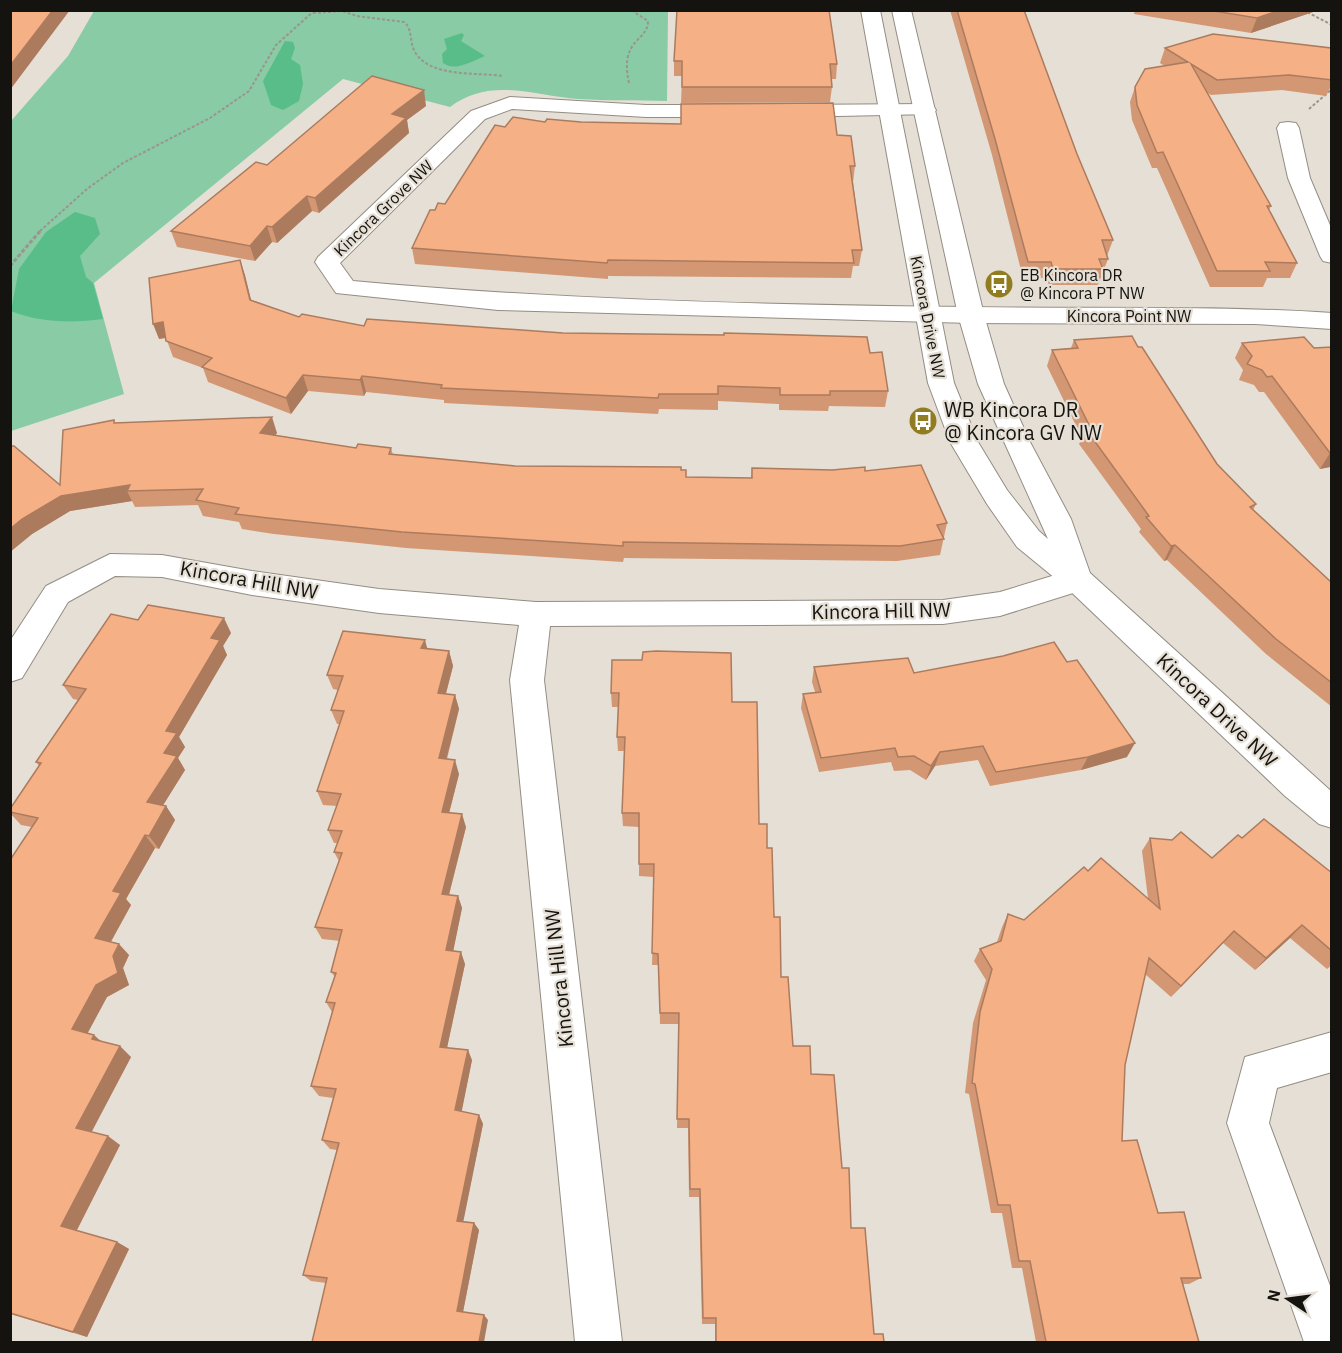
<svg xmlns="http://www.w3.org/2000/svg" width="1342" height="1353" font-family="'IBM Plex Sans',sans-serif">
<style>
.green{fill:#88cba4}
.forest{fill:#58bd88}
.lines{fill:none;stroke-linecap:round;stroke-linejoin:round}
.minor-casing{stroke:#938d83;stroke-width:2}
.tertiary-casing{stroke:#938d83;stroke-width:2}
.path-far1{stroke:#9a958d;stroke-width:2;stroke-dasharray:3 2;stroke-linecap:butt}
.path{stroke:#9a958d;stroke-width:3;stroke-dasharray:4 2;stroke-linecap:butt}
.minor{fill:#fff;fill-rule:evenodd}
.tertiary{fill:#fff;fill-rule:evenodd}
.wall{fill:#d39773}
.shaded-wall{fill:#ac7b5e}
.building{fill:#f5b086;stroke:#ac7b5e;stroke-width:1.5}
.labels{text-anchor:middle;stroke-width:4.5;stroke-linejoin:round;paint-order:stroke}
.far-street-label{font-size:16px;fill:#15130f;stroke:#e5dfd5}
.far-poi-label{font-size:16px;fill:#15130f;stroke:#e5dfd5;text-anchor:start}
.poi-label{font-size:20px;fill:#15130f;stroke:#e5dfd5;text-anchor:start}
.street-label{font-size:20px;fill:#15130f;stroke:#e5dfd5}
</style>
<rect width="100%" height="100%" fill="#e5dfd5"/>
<path class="green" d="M94,11H668L667,101C638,100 608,101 579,99C534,96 490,76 450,107L343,79L94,283L124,394L11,431V121L68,56Z"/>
<g class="forest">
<path d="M462,33L464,35L461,41L485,56C472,61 456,72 443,63L442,54L447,49L444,39Z"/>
<polygon points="285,41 293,42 295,48 291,59 300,65 303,84 299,101 283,110 271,105 263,81"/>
<path d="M75,212L95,218L100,234L80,256L86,277L93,283L103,319C72,323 41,323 11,311L19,269L46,232Z"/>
</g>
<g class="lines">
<g class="minor-casing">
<g id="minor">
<path d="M510,97L646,105H727L734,107L737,111L734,115L727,117H646L512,109L485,119L340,263L353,281C558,300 766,305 972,307C1092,309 1212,305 1332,313V329L1255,324L971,323L498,310L336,293L315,262L318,257L471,111Z"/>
<polygon points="926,104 933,106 936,110 933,114 790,117 783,115 780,111 783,107 790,105"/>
<polygon points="1288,122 1296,123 1299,128 1310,178 1332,230 1332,263 1323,261 1320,256 1288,178 1277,128 1280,123"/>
<polygon points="110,554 162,555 252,571 379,589 536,602 943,600 1000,592 1078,568 1089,572 1093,580 1089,588 1000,616 943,624 550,626 544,680 622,1342 575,1342 510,680 519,625 379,613 252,595 162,577 115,576 68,602 22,678 10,682 10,641 46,586"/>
<polygon points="1332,1032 1332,1072 1277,1088 1269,1123 1332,1291 1332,1342 1304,1342 1227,1123 1245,1057"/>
</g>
</g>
<g class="tertiary-casing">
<polygon id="tertiary" points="861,10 880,10 954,383 978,442 1007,490 1039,531 1048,539 978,384 958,315 892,10 911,10 984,315 1004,384 1030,442 1071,519 1090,573 1332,792 1332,828 1319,824 1285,796 1067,588 1017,547 987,504 950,442 928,383"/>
</g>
<g class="path-far1">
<polyline points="1303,10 1332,25"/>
<path d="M313,13L342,11L357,16L404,22C413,29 409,42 415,52C430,78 477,72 503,76"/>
<path d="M629,83C619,38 648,42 648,21L631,10"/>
<polyline points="1309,109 1332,89"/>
<polyline points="40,231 87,189 123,163 210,118 249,91 276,45 315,10"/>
</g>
<polyline class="path" points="10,266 41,230"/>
<use href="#minor" class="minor"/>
<use href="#tertiary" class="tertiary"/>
</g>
<g class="wall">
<polygon points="950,10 1024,10 1077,154 1113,240 1107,256 1108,259 1098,285 1049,285 1046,278 1023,278 992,155"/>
<polygon points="1135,10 1319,10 1251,33 1134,14"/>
<polygon points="1165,48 1331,48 1332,84 1326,96 1282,90 1211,95 1208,93 1271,206 1269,210 1297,263 1290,278 1267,278 1263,287 1210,287 1157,168 1152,168 1132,120 1130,102 1135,87 1165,66 1160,63"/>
<polygon points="674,61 837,64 836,79 831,79 832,87 830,102 681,103 682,76 674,76"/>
<polygon points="426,106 407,120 409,133 319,213 312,211 277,243 272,242 255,261 177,247 171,231 267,165"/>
<polygon points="545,122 581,122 837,135 855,166 853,182 862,250 859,266 853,266 851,278 608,276 608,279 415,264 412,248 435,210 445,204 505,127"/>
<polygon points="240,260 251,301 299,317 364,326 563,333 870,353 888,391 885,407 829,406 828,411 779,410 779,404 718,401 718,410 659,409 658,414 444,403 444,400 366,392 364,396 308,391 291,414 208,382 203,368 173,357 166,338 159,339"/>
<polygon points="1074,340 1138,347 1217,464 1256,504 1253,510 1330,581 1332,581 1332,707 1266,654 1167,560 1164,561 1139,532 1141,529 1079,444 1082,438 1047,366 1052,350 1071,348"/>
<polygon points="1242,343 1314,348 1332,347 1332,469 1330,467 1320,469 1264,392 1259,392 1254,385 1239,380 1243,370 1235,358"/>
<polygon points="114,420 115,423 277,433 275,435 356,448 391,448 393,455 515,466 681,470 686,477 751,478 752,468 865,471 947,523 940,555 897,561 624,558 623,562 406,548 274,534 242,529 239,522 203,516 198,505 135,507 132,501 70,511 32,534 10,552 10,446 60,485"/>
<polygon points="138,620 231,633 223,646 227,655 179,737 185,747 178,758 185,770 163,805 166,806 175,820 159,849 155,848 126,899 131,905 111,942 129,955 123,968 129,985 107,997 87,1033 131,1057 91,1132 120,1145 76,1231 117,1242 129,1249 87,1337 10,1314 10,860 32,827 21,825 10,813 10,809 39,766 36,762 78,700 73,699 63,685"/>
<polygon points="428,649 449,651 453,666 446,694 455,695 459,709 447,759 459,774 449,813 466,827 449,895 458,896 462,908 453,951 465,964 447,1048 472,1060 461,1112 479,1115 483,1124 463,1221 474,1223 479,1230 463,1312 488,1320 326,1283 311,1281 303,1275 337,1150 330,1149 322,1140 333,1098 319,1096 311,1086 332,1012 326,1002 335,977 331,972 340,941 322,939 315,927 339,861 334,852 338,843 334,843 328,830 337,806 323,805 317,791 340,724 337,724 331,710 338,690 333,689 327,675"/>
<polygon points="814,667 914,673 1127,757 1081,770 990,786 978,760 935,766 926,780 910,770 894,771 891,762 819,772 801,708 803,694 815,692 812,682"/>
<polygon points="611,693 732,702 759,824 767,848 781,977 793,1046 811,1074 842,1168 851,1228 874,1334 884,1342 715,1342 715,1324 702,1324 699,1197 689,1197 688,1128 677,1128 679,1024 660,1024 659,965 652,965 654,877 639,876 639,827 623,826 622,813 624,751 618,751 617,737 618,707 612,707"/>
<polygon points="1150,838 1212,858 1242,838 1332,873 1332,965 1327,969 1290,938 1255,970 1223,943 1171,997 1145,974 1125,1065 1122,1141 1158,1213 1201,1278 1189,1284 1183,1284 1199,1342 1036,1342 1022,1268 1012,1268 1002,1213 991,1213 969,1094 965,1093 973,1023 986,980 974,961 980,949 997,942 1002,927 1008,914 1024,920 1088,871 1148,898 1142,851"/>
</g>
<g class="shaded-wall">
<polygon points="53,10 70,10 10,90 10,66"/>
<polygon points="1280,10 1319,10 1251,33 1257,18"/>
<polygon points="424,90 426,106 407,120 409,133 319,213 315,198 392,114"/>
<polygon points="307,196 312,211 277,243 272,227"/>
<polygon points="267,226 272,242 255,261 250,246"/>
<polygon points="240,260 245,275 255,316 250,300"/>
<polygon points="163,322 169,337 159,339 153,324"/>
<polygon points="303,375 308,391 291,414 286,398"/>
<polygon points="362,376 366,392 364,396 360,380"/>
<polygon points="272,417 277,433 265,449 260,433"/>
<polygon points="1330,453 1332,453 1332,465 1330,467 1320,469"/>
<polygon points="130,485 127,491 132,501 70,511 32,534 10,552 10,529 22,519 61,496"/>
<polygon points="1175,545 1167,560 1164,561 1171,546"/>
<polygon points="224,618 231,633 223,646 227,655 179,737 185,747 178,758 185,770 157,815 147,802 164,753 166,731 211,638"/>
<polygon points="425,640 429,655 421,648"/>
<polygon points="449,651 453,666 442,708 438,693"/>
<polygon points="455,695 459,709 443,772 439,758"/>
<polygon points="1135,743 1127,757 1081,770 1088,757"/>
<polygon points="940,752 935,766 926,780 931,766"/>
<polygon points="455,760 459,774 446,825 442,812"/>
<polygon points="166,806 175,820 159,849 149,836"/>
<polygon points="462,814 466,827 446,906 442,894"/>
<polygon points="145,835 155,848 126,899 131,905 106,950 95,938 113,891"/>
<polygon points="458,896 462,908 451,962 446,950"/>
<polygon points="1302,925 1290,938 1255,970 1266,958"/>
<polygon points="1234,931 1223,943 1171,997 1181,986"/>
<polygon points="119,944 129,955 123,968 129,985 107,997 84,1040 72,1029"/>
<polygon points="461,952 465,964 445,1057 440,1047"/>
<polygon points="94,1035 105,1045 92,1039"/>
<polygon points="120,1046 131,1057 89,1137 76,1128"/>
<polygon points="468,1050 472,1060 460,1120 455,1110"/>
<polygon points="479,1115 483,1124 462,1228 457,1221"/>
<polygon points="108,1136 120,1145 75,1234 61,1226"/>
<polygon points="474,1223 479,1230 462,1317 457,1311"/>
<polygon points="117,1242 129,1249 87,1337 73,1332"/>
<polygon points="484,1315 488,1320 484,1342 479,1342"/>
</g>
<g class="building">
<polygon points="10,10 53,10 10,66"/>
<polygon points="677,10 829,10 837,64 830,64 832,87 682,87 682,61 674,61"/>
<polygon points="957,10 1024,10 1077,154 1113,240 1102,240 1108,259 1099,259 1103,269 1053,269 1051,262 1028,262 995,139"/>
<polygon points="1208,10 1280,10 1257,18"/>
<polygon points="1213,34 1331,48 1332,80 1289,75 1217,80 1191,64 1271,206 1267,206 1297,263 1265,262 1270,271 1217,271 1163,152 1157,153 1137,105 1135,87 1145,69 1188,62 1165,48"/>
<polygon points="372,76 424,90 392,114 406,118 315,198 307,196 272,227 267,226 250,246 171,231 256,162 267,165"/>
<polygon points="833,103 837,135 851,136 855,166 850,166 862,250 852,250 854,263 608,260 607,263 412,248 430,210 435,210 438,203 445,204 495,125 505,127 513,117 545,122 547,119 581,122 681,124 681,104"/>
<polygon points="240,260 250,300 299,317 302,314 364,326 367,319 563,333 724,335 724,333 867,337 870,353 882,352 888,391 830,391 830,395 780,395 780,388 718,386 718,394 659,394 658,398 441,388 442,385 362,376 360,380 303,375 286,398 202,367 212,358 166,341 163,322 153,324 149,278"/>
<polygon points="1132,336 1138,347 1142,347 1217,464 1256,504 1250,507 1330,581 1332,581 1332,683 1276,639 1175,545 1171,546 1146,517 1149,516 1085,428 1090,427 1052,350 1078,348 1074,340"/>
<polygon points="1304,337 1314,348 1332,347 1332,453 1330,453 1272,376 1267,377 1262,370 1247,364 1252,356 1242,343"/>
<polygon points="272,417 260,433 356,448 358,444 391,448 389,454 515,466 681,467 681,470 686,470 686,477 752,478 752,468 832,470 865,467 865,471 921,465 947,523 937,525 944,539 900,546 623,542 623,546 402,532 268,518 235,514 239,508 196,500 203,489 127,491 130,485 61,496 22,519 10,529 10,446 14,446 60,485 63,430 114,420 114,423"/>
<polygon points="148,605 224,618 211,638 220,640 166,731 177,733 164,753 177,756 147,802 166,806 149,836 145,835 113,891 121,893 95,938 119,944 113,956 118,973 96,985 72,1029 94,1035 92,1039 120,1046 76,1128 108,1136 61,1226 117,1242 73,1332 10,1313 10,860 38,818 10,812 10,809 41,763 36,762 86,689 63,685 111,614 138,620"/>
<polygon points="343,631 425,640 421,648 449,651 438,693 455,695 439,758 455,760 442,812 462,814 442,894 458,896 446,950 461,952 440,1047 468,1050 455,1110 479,1115 457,1221 474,1223 457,1311 484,1315 479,1342 312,1342 327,1278 303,1275 339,1143 322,1140 336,1089 311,1086 335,1003 326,1002 336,973 331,972 342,930 315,927 342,853 334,852 342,831 328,830 341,794 317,791 344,711 331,710 343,676 327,675"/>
<polygon points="1054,642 1067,662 1077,660 1135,743 1088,757 996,772 983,746 940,752 931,766 914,756 898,757 895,748 821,758 803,694 821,692 814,667 908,658 914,673 1003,656"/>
<polygon points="656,651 731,653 732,702 757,702 759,824 767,824 767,848 772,848 774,917 780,917 781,977 788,977 793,1046 810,1046 811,1074 834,1075 842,1168 849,1168 851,1228 865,1228 874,1334 883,1334 884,1342 716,1342 716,1318 703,1318 700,1189 690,1189 689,1119 677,1119 679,1013 660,1013 658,954 652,953 654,864 639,864 639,813 622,813 625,737 617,737 619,693 611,693 612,660 642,660 643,652"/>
<polygon points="1264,819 1332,873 1332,951 1302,925 1266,958 1234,931 1181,986 1149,958 1125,1065 1122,1141 1137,1140 1158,1213 1184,1212 1201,1278 1181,1278 1199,1342 1046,1342 1030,1261 1019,1261 1010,1205 998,1205 975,1084 972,1083 980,1012 992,969 980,949 1001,941 1008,914 1024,920 1084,867 1088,871 1101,858 1160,909 1150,838 1172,840 1181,832 1212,858 1238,835 1242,838"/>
</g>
<defs>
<g id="bus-disc" transform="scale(1.5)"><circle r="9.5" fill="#927c22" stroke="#e5dfd5"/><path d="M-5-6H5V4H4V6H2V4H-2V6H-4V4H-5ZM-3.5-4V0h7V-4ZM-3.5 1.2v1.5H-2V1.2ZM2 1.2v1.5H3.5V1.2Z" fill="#fff"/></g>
</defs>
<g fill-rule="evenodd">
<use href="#bus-disc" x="999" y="284"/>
<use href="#bus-disc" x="923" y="421"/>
</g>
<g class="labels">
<g class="far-street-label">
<text transform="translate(383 208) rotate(-44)" y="6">Kincora Grove NW</text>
<text x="1129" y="322">Kincora Point NW</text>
<text transform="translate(928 317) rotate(79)" y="6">Kincora Drive NW</text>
</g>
<g class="far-poi-label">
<text x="1020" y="281">EB Kincora DR<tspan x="1020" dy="18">@ Kincora PT NW</tspan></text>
</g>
<g class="poi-label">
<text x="944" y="417">WB Kincora DR<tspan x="944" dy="23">@ Kincora GV NW</tspan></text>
</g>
<g class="street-label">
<text transform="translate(249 580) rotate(10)" y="7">Kincora Hill NW</text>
<text transform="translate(881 611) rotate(-1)" y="7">Kincora Hill NW</text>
<text transform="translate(1217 710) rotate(43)" y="7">Kincora Drive NW</text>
<text transform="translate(559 978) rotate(-96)" y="7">Kincora Hill NW</text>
</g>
</g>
<rect width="1342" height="1353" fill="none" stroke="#15130f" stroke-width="24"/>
<g transform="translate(1288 1299) rotate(283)" stroke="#e5dfd5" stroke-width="4.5" paint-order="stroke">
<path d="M0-4.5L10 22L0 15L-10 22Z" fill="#15130f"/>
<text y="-9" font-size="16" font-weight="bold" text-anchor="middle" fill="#15130f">N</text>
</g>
</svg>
